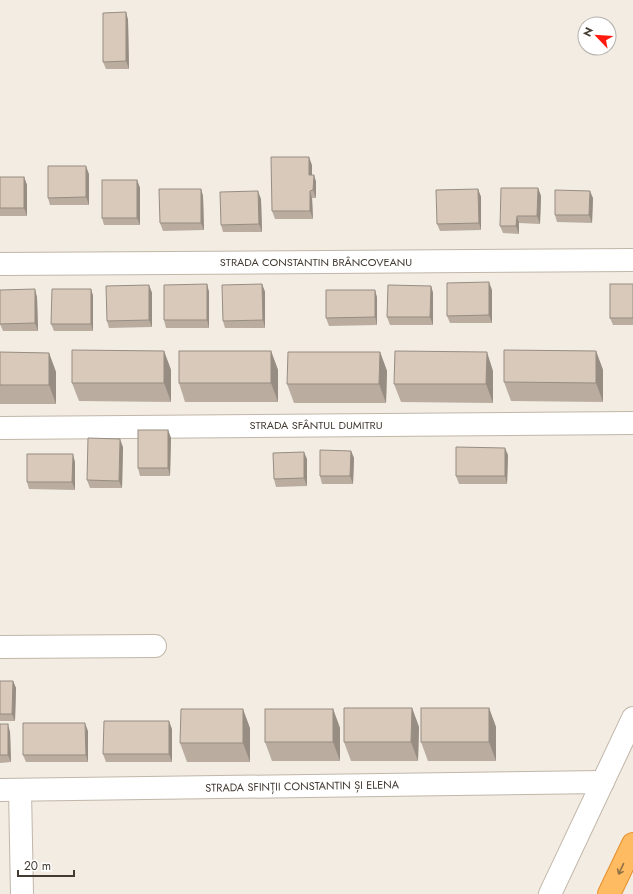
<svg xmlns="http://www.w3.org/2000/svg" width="633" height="894" font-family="Jost,sans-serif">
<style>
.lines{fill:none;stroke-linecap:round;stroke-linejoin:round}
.minor-casing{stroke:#c1b6a8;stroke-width:24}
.highway-casing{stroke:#e68e29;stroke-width:24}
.minor{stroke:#fff;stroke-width:22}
.highway{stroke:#ffbb61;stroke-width:22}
.wall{fill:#baada0}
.shaded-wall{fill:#978d82}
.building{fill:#d8c9ba;stroke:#978d82}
.oneway{stroke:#8f6f45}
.labels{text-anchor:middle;stroke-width:3.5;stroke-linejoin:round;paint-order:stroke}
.street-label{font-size:11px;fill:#443c33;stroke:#fff}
</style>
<rect width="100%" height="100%" fill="#f2ece3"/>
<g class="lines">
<g class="minor-casing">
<g id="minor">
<polyline points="0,264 633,260"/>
<polyline points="0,428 633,423"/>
<polyline points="0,647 155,646"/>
<polyline points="0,790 603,782"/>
<polyline points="20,790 22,894"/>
<polyline points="550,894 633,718"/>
</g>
</g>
<g class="highway-casing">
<polyline id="highway" points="609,894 633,844"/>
</g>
<use href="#minor" class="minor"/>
<use href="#highway" class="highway"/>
</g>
<g class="wall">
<polygon points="126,12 128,20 129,69 106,69 103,62"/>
<polygon points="312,165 312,175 314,175 316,182 316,198 312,198 313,219 275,219 272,211"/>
<polygon points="89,174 89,205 50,205 48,198"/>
<polygon points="0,177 24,177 27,185 27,216 0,216"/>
<polygon points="137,180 140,188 140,225 104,225 102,218"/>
<polygon points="538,188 541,196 540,224 519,223 519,234 503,233 500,226"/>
<polygon points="201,189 203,196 204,230 163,231 160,223"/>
<polygon points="478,189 481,197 481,230 440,231 437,224"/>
<polygon points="593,198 592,223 557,222 555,215"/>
<polygon points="261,199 262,232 223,232 221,225"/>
<polygon points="207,284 209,292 209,328 166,328 164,320"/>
<polygon points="262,284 265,292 265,328 225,328 223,321"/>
<polygon points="633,284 633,325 613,325 610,318"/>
<polygon points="149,285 152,293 152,327 109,328 107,321"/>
<polygon points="431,286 433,293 433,325 390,325 387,317"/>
<polygon points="91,289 93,296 93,331 54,331 51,324"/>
<polygon points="492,290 492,323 450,323 447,316"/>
<polygon points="37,297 38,331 3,331 0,324"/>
<polygon points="377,297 377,325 329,326 326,318"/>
<polygon points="164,351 171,370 171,402 79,401 72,383"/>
<polygon points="271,351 278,370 278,402 185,402 179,383"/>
<polygon points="596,351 603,370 603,402 511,401 504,382"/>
<polygon points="0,352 49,353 56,372 56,404 0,404"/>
<polygon points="380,352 387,371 386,403 294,403 287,384"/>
<polygon points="493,371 493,403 401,402 394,384"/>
<polygon points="168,430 171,438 170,476 140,476 138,468"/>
<polygon points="123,447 122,488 90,488 87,480"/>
<polygon points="351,451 354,458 353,484 322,484 320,476"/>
<polygon points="508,455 507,484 459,484 456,476"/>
<polygon points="307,459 307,486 276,487 274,479"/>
<polygon points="75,462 75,490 29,489 27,482"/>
<polygon points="0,681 13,681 16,688 15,721 0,721"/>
<polygon points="412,708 419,727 418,761 351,761 344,742"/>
<polygon points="489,708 496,727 496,761 428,761 421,742"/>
<polygon points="333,709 340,728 340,761 272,761 265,742"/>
<polygon points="0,724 10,732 11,762 0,763"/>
<polygon points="250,728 250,762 187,762 180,743"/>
<polygon points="172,729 172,762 106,762 103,754"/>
<polygon points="88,731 88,762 26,762 23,755"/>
</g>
<g class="shaded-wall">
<polygon points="126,12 128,20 129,69 126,61"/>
<polygon points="309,157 312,165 312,182 309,175"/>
<polygon points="86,166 89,174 89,205 86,197"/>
<polygon points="314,175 316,182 316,198 313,190"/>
<polygon points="24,177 27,185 27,216 24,208"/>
<polygon points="137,180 140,188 140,225 137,218"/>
<polygon points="538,188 541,196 540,224 537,216"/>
<polygon points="201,189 203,196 204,230 201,223"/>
<polygon points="478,189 481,197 481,230 479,223"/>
<polygon points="258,191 261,199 262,232 259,224"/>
<polygon points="310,191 312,198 313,219 310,211"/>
<polygon points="590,191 593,198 592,223 589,215"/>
<polygon points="517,216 519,223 519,234 516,226"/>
<polygon points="489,282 492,290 492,323 489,315"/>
<polygon points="207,284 209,292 209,328 207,320"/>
<polygon points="262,284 265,292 265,328 263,320"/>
<polygon points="149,285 152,293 152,327 149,320"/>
<polygon points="431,286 433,293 433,325 430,317"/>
<polygon points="35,289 37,297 38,331 35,323"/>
<polygon points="91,289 93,296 93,331 91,324"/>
<polygon points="375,290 377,297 377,325 375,317"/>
<polygon points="164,351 171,370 171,402 164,383"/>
<polygon points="271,351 278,370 278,402 271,383"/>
<polygon points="596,351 603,370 603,402 596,383"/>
<polygon points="380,352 387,371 386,403 379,384"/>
<polygon points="487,352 493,371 493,403 486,384"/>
<polygon points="49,353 56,372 56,404 49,385"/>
<polygon points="168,430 171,438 170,476 168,468"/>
<polygon points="120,439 123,447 122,488 119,481"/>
<polygon points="505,448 508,455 507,484 505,476"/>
<polygon points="351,451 354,458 353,484 350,476"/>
<polygon points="304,452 307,459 307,486 304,478"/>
<polygon points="73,454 75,462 75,490 72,482"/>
<polygon points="13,681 16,688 15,721 12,714"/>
<polygon points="412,708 419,727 418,761 411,742"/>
<polygon points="489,708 496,727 496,761 489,742"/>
<polygon points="243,709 250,728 250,762 243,743"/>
<polygon points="333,709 340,728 340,761 333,742"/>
<polygon points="169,721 172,729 172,762 169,754"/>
<polygon points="85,723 88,731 88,762 86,755"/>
<polygon points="8,724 10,732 11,762 8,755"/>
</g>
<g class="building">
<polygon points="126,12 126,61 103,62 103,13"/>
<polygon points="271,157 309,157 309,175 314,175 313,190 310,191 310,211 272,211"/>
<polygon points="48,166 86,166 86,197 48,198"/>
<rect x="0" y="177" width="24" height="31"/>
<rect x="102" y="180" width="35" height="38"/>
<polygon points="501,188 538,188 537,216 517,216 516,226 500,226"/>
<polygon points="159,189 201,189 201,223 160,223"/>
<polygon points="478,189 479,223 437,224 436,190"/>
<polygon points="555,190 590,191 589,215 555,215"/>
<polygon points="258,191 259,224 221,225 220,192"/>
<polygon points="489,282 489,315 447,316 447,283"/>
<polygon points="207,284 207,320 164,320 164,285"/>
<polygon points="262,284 263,320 223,321 222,285"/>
<rect x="610" y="284" width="23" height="34"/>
<polygon points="149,285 149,320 107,321 106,286"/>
<polygon points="388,285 431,286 430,317 387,317"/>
<polygon points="35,289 35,323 0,324 0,290"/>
<polygon points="52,289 91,289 91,324 51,324"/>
<polygon points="326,290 375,290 375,317 326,318"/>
<polygon points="72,350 164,351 164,383 72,383"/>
<polygon points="504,350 596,351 596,383 504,382"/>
<rect x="179" y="351" width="92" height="32"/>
<polygon points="395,351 487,352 486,384 394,384"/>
<polygon points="0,352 49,353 49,385 0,385"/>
<polygon points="288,352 380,352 379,384 287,384"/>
<rect x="138" y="430" width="30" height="38"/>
<polygon points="88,438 120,439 119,481 87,480"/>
<polygon points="456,447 505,448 505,476 456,476"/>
<polygon points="320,450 351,451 350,476 320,476"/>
<polygon points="304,452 304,478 274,479 273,453"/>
<polygon points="27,454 73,454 72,482 27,482"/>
<polygon points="0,681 13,681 12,714 0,714"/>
<polygon points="344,708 412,708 411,742 344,742"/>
<rect x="421" y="708" width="68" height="34"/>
<polygon points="181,709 243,709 243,743 180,743"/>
<rect x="265" y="709" width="68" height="33"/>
<polygon points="104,721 169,721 169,754 103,754"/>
<polygon points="23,723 85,723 86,755 23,755"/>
<rect x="0" y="724" width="8" height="31"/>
</g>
<defs><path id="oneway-shaft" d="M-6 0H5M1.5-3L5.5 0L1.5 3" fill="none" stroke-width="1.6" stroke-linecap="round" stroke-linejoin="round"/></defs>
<use class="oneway" href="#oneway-shaft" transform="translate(621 869) rotate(115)"/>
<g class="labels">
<g class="street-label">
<text x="316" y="266">STRADA CONSTANTIN BRÂNCOVEANU</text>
<text x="316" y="429">STRADA SFÂNTUL DUMITRU</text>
<text transform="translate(302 786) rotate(-1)" y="4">STRADA SFINȚII CONSTANTIN ȘI ELENA</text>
</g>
</g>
<g transform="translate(597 36) rotate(295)"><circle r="19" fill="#ffffff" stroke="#b4b1ad"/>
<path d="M0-3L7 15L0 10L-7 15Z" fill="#ff1a0d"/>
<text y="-6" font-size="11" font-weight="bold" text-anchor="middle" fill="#443c33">N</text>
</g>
<path d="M18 870v6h56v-6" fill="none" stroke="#443c33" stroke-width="2"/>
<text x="24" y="870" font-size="12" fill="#443c33" stroke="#ffffff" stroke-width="3" paint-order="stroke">20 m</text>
</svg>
